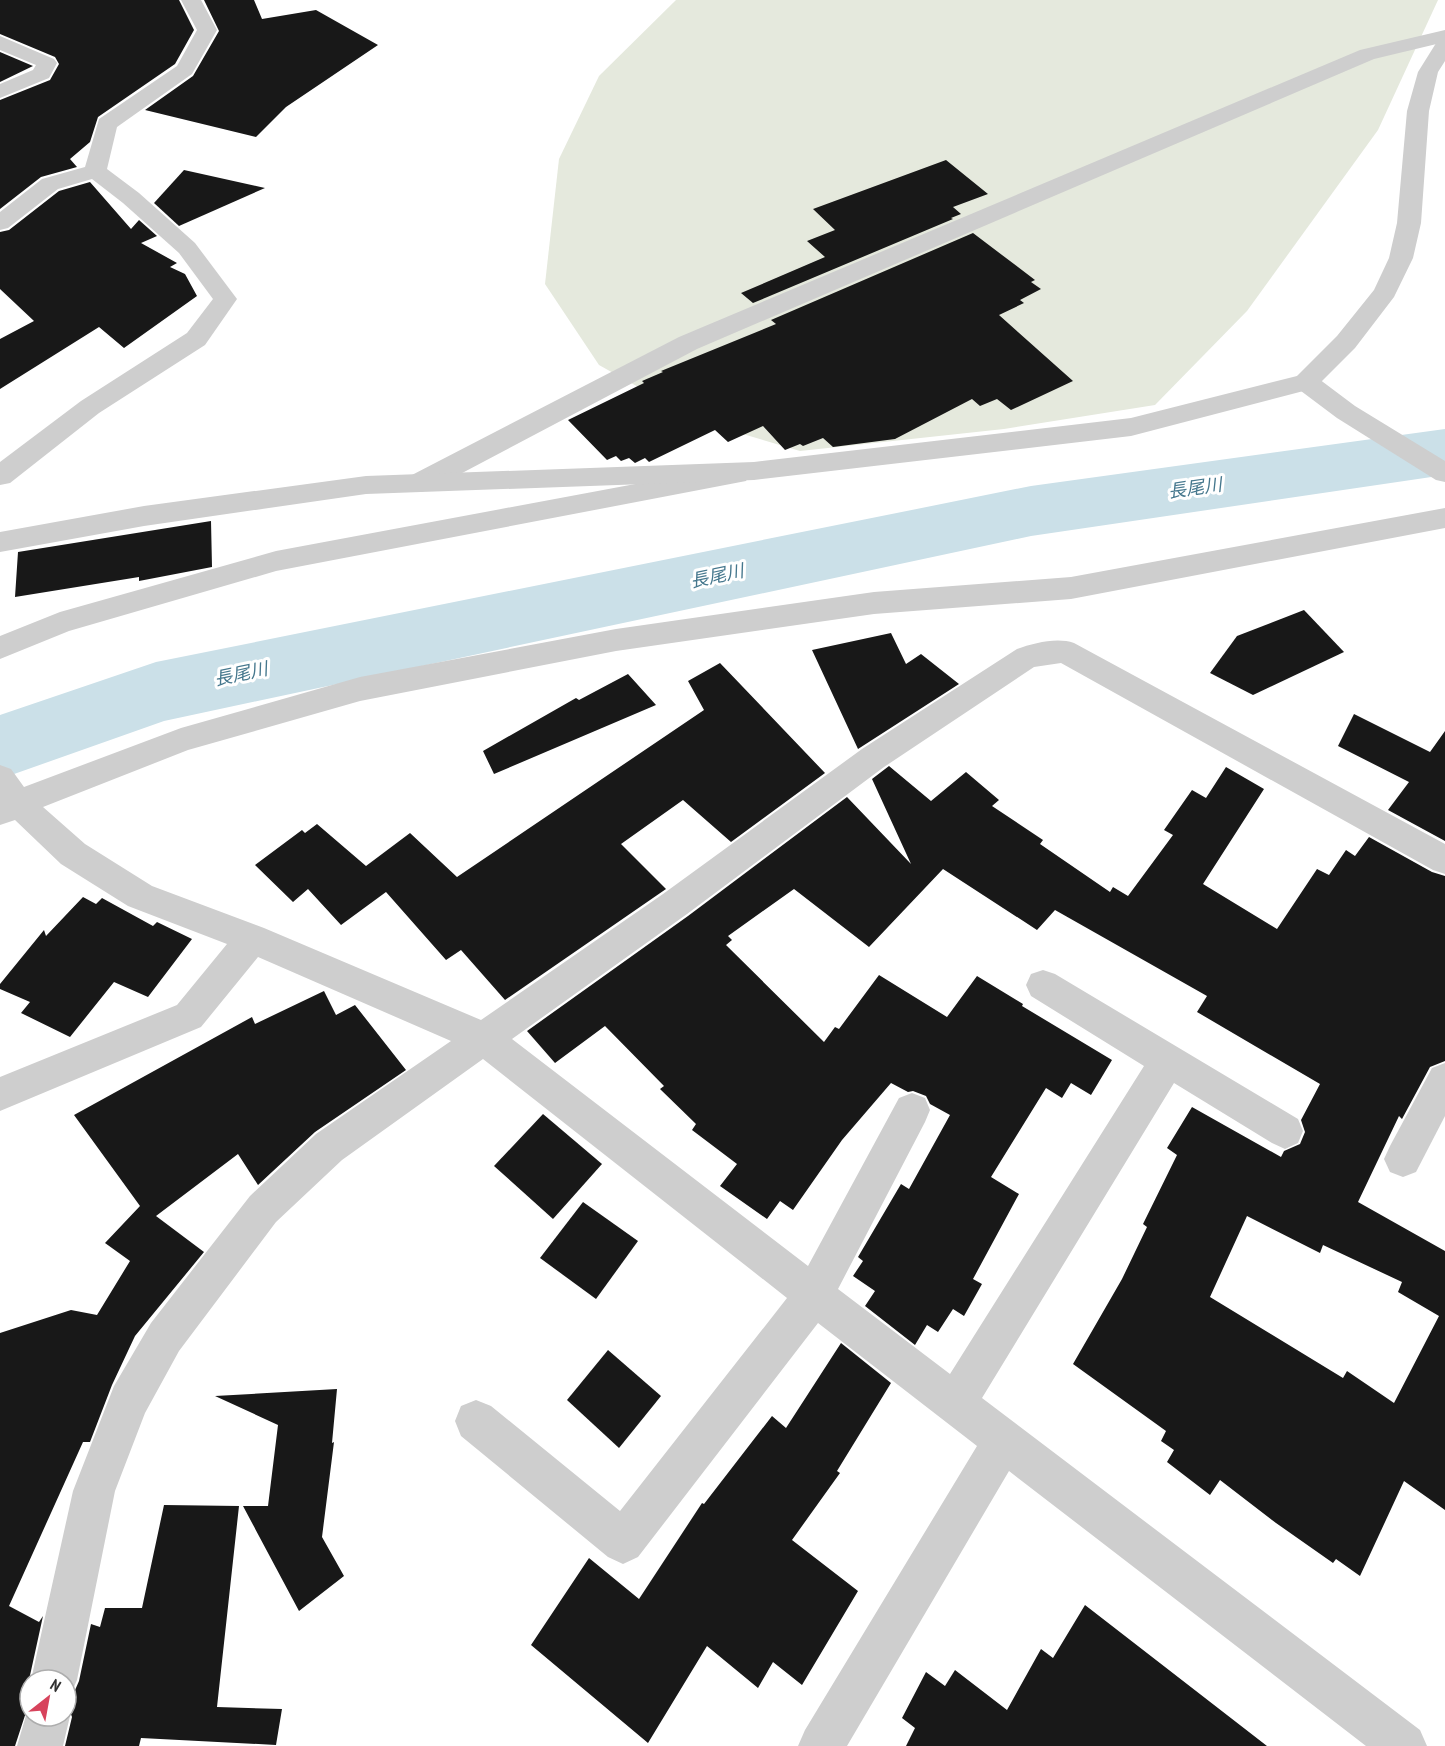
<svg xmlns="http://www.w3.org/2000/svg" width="1445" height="1746" font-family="'PT Sans Narrow','Noto Sans JP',sans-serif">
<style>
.green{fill:#e5e9dd}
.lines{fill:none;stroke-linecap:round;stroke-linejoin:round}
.river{fill:#cbe0e8;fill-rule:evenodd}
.building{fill:#181818;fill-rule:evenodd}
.minor{fill:#cecece;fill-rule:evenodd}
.tertiary{fill:#cecece;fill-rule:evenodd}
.labels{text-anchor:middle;stroke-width:6;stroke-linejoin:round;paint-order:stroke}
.water-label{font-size:18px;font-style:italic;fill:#45778d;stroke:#fff}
</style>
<rect width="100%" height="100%" fill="#fff"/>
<polygon class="green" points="676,0 1438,0 1378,130 1247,311 1155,405 1004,429 800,451 699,421 599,365 545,284 559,159 599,76"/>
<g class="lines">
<polygon class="river" points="1445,429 1445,475 1031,536 164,721 0,779 0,715 156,662 1031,486"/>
</g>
<g class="building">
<polygon points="0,0 179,0 194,30 175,64 98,117 90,142 70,159 77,167 41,177 0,209 0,100 50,80 59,64 55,57 0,34"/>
<polygon points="204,0 254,0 262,19 316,10 378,45 286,107 256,137 145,110 193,76 219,31"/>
<polygon points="0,52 33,66 0,82"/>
<polygon points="946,160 988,194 953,207 961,214 951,218 953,219 753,303 741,293 825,257 807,241 835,230 813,209"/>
<polygon points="184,170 265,188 179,226 154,203"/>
<polygon points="90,182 131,229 139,220 157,236 141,243 177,263 170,267 185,274 197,296 124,348 99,327 0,389 0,339 34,321 0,289 0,232 9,230 59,191"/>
<polygon points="973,233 1035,280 1031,282 1041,289 1020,300 1024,303 999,315 1073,381 1011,410 997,399 980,406 972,399 895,439 833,447 823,438 803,446 800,444 785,450 763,426 728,442 715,430 649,462 645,458 635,463 629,458 621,461 616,456 607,460 568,420 644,383 642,381 663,372 661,371 776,324 771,320"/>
<polygon points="211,521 212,567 139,581 139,577 15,597 18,552"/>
<polygon points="1304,610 1344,652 1253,695 1210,673 1237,636"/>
<polygon points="891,633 906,664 921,654 959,684 858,749 812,650"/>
<polygon points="720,663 825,773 731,842 683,800 621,844 666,889 505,1000 461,950 446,960 386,892 341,925 308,889 293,902 255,865 302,830 305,833 317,824 366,866 410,833 457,877 704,710 688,681"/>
<polygon points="628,674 656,705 494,774 483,751 576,698 579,700"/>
<polygon points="1354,714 1430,752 1445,731 1445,841 1388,810 1409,782 1338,746"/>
<path d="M889,766L931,801L966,772L999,800L992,806L1043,840L1040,844L1110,892L1113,887L1128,896L1173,835L1164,830L1192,790L1206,798L1226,767L1264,789L1203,884L1277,929L1317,869L1329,875L1346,850L1355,856L1369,837L1432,872L1445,876V1061L1430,1067L1402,1119L1399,1116L1358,1202L1445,1251V1510L1404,1481L1360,1576L1336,1559L1333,1563L1276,1523L1220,1480L1210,1495L1167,1462L1174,1450L1161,1441L1166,1431L1073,1364L1122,1279L1147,1227L1143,1224L1177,1155L1167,1148L1192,1107L1281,1157L1284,1151L1300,1144L1305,1132L1301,1120L1320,1084L1197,1012L1207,996L1055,910L1037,930L943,869L869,947L794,889L728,936L732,940L726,945L824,1042L835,1027L839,1029L879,975L947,1017L977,976L1023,1004L1022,1006L1112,1060L1091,1095L1071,1083L1062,1098L1046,1088L991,1177L1019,1194L973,1279L982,1284L964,1316L953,1309L938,1332L927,1325L915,1345L865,1306L875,1291L853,1276L863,1261L858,1257L901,1184L909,1189L950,1115L930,1104L926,1096L913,1091L908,1092L891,1083L842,1140L793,1210L780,1201L767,1219L720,1186L737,1164L692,1130L696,1124L660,1089L664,1086L605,1026L555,1063L527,1031L688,916L847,797L911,864L872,779ZM1247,1216L1320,1253L1323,1245L1402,1282L1398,1292L1439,1316L1394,1403L1347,1371L1343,1378L1210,1297Z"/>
<polygon points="83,897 96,904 102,898 153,926 157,922 192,939 148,997 114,982 70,1037 21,1013 30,1002 0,989 0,984 44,930 46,936"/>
<polygon points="324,991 336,1015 355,1005 406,1070 315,1132 258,1185 238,1154 156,1216 204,1252 135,1336 112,1385 90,1442 83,1442 9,1606 39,1622 43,1616 29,1680 30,1700 15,1746 0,1746 0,1333 71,1310 97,1315 130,1261 105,1243 140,1206 74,1115 252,1017 255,1024"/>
<polygon points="543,1114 602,1164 553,1219 494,1166"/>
<polygon points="583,1202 638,1241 596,1299 540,1258"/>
<polygon points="841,1343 891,1383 837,1471 840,1473 792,1540 858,1591 802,1685 773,1662 758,1688 707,1646 648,1743 531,1645 589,1558 639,1599 702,1503 704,1504 772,1416 786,1428"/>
<polygon points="608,1350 661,1396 619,1448 567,1400"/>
<polygon points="337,1389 332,1443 334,1442 322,1537 344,1576 299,1611 243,1506 268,1506 278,1425 215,1396"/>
<polygon points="164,1505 239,1506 217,1707 282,1709 276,1745 141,1738 139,1746 65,1746 72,1717 66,1700 72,1697 79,1681 91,1624 100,1627 105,1608 142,1608"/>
<polygon points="1085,1605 1267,1746 906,1746 915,1728 902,1718 926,1672 945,1686 955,1670 1007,1710 1041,1649 1053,1658"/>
</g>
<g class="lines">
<g class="minor">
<polygon points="181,0 201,0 217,30 192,74 117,127 107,169 139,193 195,243 237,299 205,345 99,413 10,483 0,485 0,462 81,401 187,333 213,299 179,253 123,203 92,179 58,189 8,228 0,230 0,212 42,179 85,167 99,119 177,66 197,30"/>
<polygon points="1445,30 1445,42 1374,59 697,349 430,490 420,492 410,490 406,483 410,476 679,337 1360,50"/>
<polygon points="0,36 54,59 57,63 49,78 0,98 0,84 33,70 36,65 0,50"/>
<polygon points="1306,374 1315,376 1355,406 1445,461 1445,482 1436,480 1337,418 1297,388 1293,382 1297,376"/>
<polygon points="737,465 746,467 750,474 746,481 276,571 69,631 0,659 0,636 60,612 276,551"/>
<path d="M1445,508V528L1071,599L874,614L616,651L360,701L188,750L43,807L85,844L152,886L264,928L481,1020L663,894L862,749L1017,649C1034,643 1057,637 1074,643L1445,844V874L1433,870L1061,663L1034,667L884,767L687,914L512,1039L808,1266L899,1098L912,1093L925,1098L930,1110L925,1122L838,1289L950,1374L1144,1066L1031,996L1026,985L1031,974L1043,970L1055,974L1298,1119L1303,1131L1298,1143L1285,1149L1272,1143L1174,1083L982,1398L1420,1730L1427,1746H1366L1009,1471L847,1746H798L805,1730L977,1446L818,1323L638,1557L623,1564L608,1557L461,1436L455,1421L461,1406L476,1400L491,1406L620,1511L787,1298L483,1059L342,1160L276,1222L179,1351L145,1413L115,1491L77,1680L70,1696L66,1698V1680H31L73,1491L114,1386L151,1323L250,1196L316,1134L451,1041L258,957L201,1027L0,1111V1077L177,1005L227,944L128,906L61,864L15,820L0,825V765L11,769L24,787L181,728L360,677L616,629L874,592L1071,577Z"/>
<polygon points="1445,1063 1445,1116 1416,1172 1403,1177 1390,1172 1384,1159 1390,1146 1432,1068"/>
<polygon points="30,1702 30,1716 66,1716 66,1706 70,1716 63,1746 17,1746"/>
</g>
<polygon class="tertiary" points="1445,38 1445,61 1438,72 1429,111 1421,223 1413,258 1394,297 1355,348 1315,388 1131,436 754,480 366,494 144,526 0,552 0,532 144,506 366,476 754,462 1131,418 1297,376 1337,336 1374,290 1389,258 1397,223 1407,111 1418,72 1438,40"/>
</g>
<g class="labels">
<g class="water-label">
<text transform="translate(1195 488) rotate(-8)" y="6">長尾川</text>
<text transform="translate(717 576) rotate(-12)" y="6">長尾川</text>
<text transform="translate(241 674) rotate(-12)" y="6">長尾川</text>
</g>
</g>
<g transform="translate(48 1698) rotate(31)"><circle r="28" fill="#ffffff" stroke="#adadad" stroke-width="1.5"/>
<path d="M0-4.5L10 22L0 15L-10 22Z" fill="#d7435c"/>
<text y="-9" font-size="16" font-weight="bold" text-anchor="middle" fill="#313131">N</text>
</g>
</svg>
